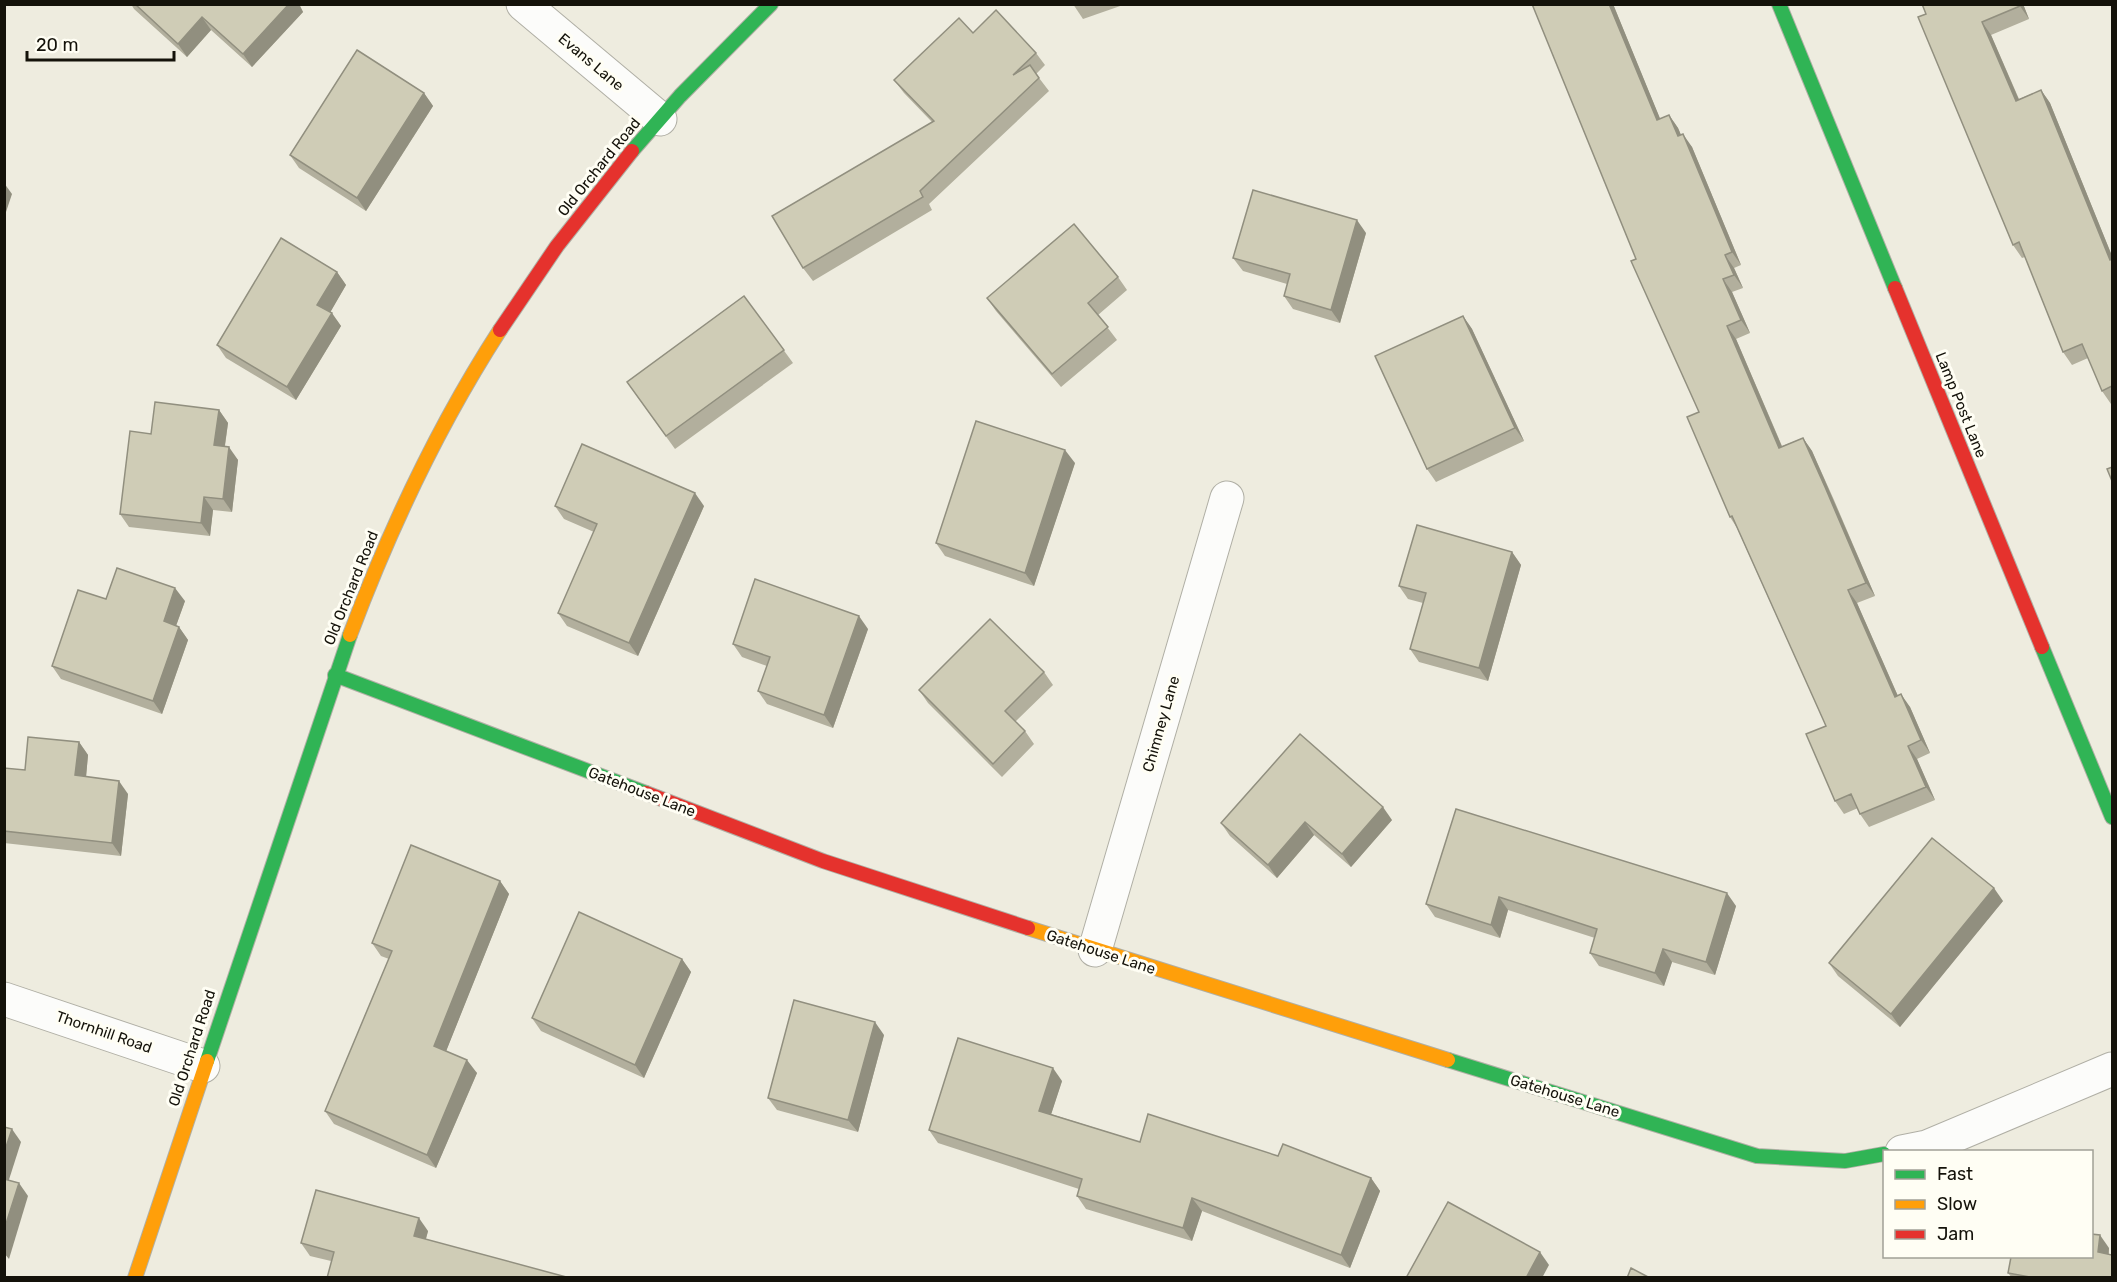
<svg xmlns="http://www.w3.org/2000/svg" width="2117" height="1282" font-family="Rubik,sans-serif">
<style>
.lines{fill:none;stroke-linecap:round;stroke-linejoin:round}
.street-casing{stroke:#b0afa5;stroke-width:35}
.fast-casing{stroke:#b0afa5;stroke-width:16}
.slow-casing{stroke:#b0afa5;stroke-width:16}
.jam-casing{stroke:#b0afa5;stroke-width:16}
.street{stroke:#fcfcfa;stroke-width:33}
.fast{stroke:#30b455;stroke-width:14}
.slow{stroke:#ff9f0a;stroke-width:14}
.jam{stroke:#e5322d;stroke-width:14}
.wall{fill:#b2af9d}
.shaded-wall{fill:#918f7f}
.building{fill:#cfccb6;stroke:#918f7f;stroke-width:1.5}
.labels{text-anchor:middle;stroke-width:6;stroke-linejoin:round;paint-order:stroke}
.street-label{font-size:15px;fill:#14120a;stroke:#fffef4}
</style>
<rect width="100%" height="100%" fill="#eeecdf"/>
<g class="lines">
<g class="street-casing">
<g id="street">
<polyline points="523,4 660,119"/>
<polyline points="1095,950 1227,498"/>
<polyline points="4,999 203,1066"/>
<polyline points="1902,1152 1927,1147 2112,1069"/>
</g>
</g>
<g class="fast-casing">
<g id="fast">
<polyline points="1779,4 1895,288"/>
<polyline points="632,151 680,96 771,4"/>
<polyline points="2042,647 2112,817"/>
<polyline points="335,675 646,793"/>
<polyline points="1448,1060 1757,1156 1845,1161 1884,1154"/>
<polyline points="207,1061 350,635"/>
</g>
</g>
<g class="slow-casing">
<g id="slow">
<path d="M350,635C390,528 438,426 500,330"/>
<polyline points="1028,928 1448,1060"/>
<polyline points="135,1278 207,1061"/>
</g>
</g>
<g class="jam-casing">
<g id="jam">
<polyline points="1895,288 2042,647"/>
<polyline points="500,330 557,246 632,151"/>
<polyline points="646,793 823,861 1028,928"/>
</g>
</g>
<use href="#street" class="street"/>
<use href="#fast" class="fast"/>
<use href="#slow" class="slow"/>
<use href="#jam" class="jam"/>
</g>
<g class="wall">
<polygon points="131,4 299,4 303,12 252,67 211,30 187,57 134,9"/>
<polygon points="1073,4 1126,4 1083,19"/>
<polygon points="1532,4 1613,4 1660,119 1669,115 1678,128 1681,135 1692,147 1741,265 1734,268 1743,288 1732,292 1750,333 1736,339 1782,446 1803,438 1812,451 1834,500 1875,596 1857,603 1898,696 1910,707 1930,753 1917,759 1935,800 1869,827 1860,814 1858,808 1844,814 1835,801 1826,726 1737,528 1730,517 1699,412"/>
<polygon points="1922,4 2023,4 2029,19 1991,35 2019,99 2041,90 2050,103 2112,256 2112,403 2111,404 2102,391 2088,358 2072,365 2063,352 2025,257 2022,258 2013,245"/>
<polygon points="973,33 1036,53 1045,65 1036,74 1049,91 929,204 932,210 813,281 803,268 932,122 904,93 894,80"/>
<polygon points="424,93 433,106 366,211 299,168 290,155"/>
<polygon points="1366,233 1340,323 1293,309 1284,296 1287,284 1243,271 1233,258"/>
<polygon points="337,272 346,285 330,312 341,326 296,400 226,358 217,345"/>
<polygon points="1118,277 1127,290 1098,315 1117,340 1061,387 996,311 987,298"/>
<polygon points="744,296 793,363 675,449 627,382"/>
<polygon points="1463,316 1472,329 1524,441 1436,482 1427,469"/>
<polygon points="219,410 228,423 225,446 238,460 232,512 213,510 210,536 129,527 120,514 151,434"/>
<polygon points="1075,463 1034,586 945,556 936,543"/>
<polygon points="555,506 704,506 638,656 567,626 558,613 594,532 564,519"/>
<polygon points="1512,552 1521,565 1488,681 1419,662 1410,649 1423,603 1408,599 1399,586"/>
<polygon points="106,599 185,601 176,626 179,627 188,640 162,714 61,679 52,666"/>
<polygon points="868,629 833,728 767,704 758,691 767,666 742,657 733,644"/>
<polygon points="1044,672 1053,685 1015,722 1025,731 1034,744 1002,777 928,703 919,690"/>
<polygon points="79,742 88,755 86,777 128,794 121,856 4,843 4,768 25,770"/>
<polygon points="1456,809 1736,906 1715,975 1672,962 1664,986 1599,966 1590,953 1595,938 1508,910 1500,938 1435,917 1426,904"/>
<polygon points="1392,820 1351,867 1314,835 1277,878 1230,836 1221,823"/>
<polygon points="500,881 509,894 446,1051 477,1073 436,1168 334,1124 325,1111 389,959 381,956 372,943"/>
<polygon points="2003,901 1900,1027 1838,976 1829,963"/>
<polygon points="682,959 691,972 644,1078 541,1031 532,1018"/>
<polygon points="884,1035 858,1132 777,1110 768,1098"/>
<polygon points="1062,1081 1051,1114 1140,1142 1278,1156 1371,1178 1380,1191 1350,1268 1202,1211 1192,1241 1086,1209 1077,1196 1079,1189 938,1143 929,1130"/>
<polygon points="428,1231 426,1239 331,1261 310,1256 301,1243"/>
<polygon points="2109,1248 2109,1254 2112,1278 2012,1278 2008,1273"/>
</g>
<g class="shaded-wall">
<polygon points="289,4 299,4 303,12 252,67 243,54"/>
<polygon points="1609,4 1613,4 1666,133 1657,120"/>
<polygon points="2019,4 2023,4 2029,19 2020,6"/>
<polygon points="202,17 211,30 187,57 178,44"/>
<polygon points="1982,22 1991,35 2025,114 2016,101"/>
<polygon points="2041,90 2050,103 2112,256 2112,263 2110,260"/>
<polygon points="424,93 433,106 366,211 357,198"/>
<polygon points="1669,115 1678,128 1687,149 1678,136"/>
<polygon points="1683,134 1692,147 1741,265 1732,252"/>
<polygon points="4,183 12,194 4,218"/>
<polygon points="1357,220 1366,233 1340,323 1331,310"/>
<polygon points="1725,255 1734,268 1743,288 1734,275"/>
<polygon points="337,272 346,285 327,318 317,305"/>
<polygon points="1723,279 1732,292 1750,333 1741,320"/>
<polygon points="332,313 341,326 296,400 287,387"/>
<polygon points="1463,316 1472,329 1524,441 1515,428"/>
<polygon points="1727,326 1736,339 1788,461 1779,448"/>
<polygon points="219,410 228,423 223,458 214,445"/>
<polygon points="1803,438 1812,451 1875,596 1866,583"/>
<polygon points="229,447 238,460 232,512 223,499"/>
<polygon points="1065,450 1075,463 1034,586 1025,573"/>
<polygon points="695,493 704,506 638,656 629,643"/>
<polygon points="204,497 213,510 210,536 201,523"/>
<polygon points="1512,552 1521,565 1488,681 1479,668"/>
<polygon points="175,588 185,601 173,634 164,621"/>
<polygon points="1848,590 1857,603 1904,710 1895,697"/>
<polygon points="859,616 868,629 833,728 824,715"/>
<polygon points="179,627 188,640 162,714 153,701"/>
<polygon points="1901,694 1910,707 1930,753 1921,740"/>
<polygon points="79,742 88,755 85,788 75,775"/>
<polygon points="1908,746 1917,759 1935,800 1926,787"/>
<polygon points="119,781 128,794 121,856 112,843"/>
<polygon points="1383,807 1392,820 1351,867 1342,854"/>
<polygon points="1305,822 1314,835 1277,878 1268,865"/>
<polygon points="500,881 509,894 443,1059 434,1046"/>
<polygon points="1994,888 2003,901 1900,1027 1891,1014"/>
<polygon points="1727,893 1736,906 1715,975 1706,962"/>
<polygon points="1499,897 1508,910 1500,938 1491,925"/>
<polygon points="1663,949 1672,962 1664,986 1655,973"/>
<polygon points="682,959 691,972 644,1078 635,1065"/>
<polygon points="875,1022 884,1035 858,1132 848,1120"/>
<polygon points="467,1060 477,1073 436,1168 427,1155"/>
<polygon points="1053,1068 1062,1081 1048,1124 1039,1111"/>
<polygon points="12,1129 21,1142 6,1189 4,1187 4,1153"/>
<polygon points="1371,1178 1380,1191 1350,1268 1341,1255"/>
<polygon points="19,1183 28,1196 9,1259 4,1253 4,1230"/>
<polygon points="1192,1198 1202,1211 1192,1241 1183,1228"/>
<polygon points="419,1218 428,1231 423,1249 414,1236"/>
<polygon points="2100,1235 2109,1248 2107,1265 2098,1252"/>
<polygon points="1540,1252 1549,1265 1542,1278 1526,1278"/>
</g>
<g class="building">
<polygon points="135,4 289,4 243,54 202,17 178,44"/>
<polygon points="1532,4 1609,4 1657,120 1669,115 1678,136 1683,134 1732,252 1725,255 1734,275 1723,279 1741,320 1727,326 1779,448 1803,438 1825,487 1866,583 1848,590 1895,697 1901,694 1921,740 1908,746 1926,787 1860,814 1851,794 1835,801 1806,734 1826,726 1732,516 1730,517 1687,417 1699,412 1631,261 1636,259"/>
<polygon points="1922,4 2019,4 2020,6 1982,22 2016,101 2041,90 2110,260 2112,259 2112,386 2102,391 2082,344 2063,352 2019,242 2013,245 1918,17 1926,14"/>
<polygon points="996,10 1036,53 1013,75 1030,65 1039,78 920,191 923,197 803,268 772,216 934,121 894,80 959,18 973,33"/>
<polygon points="357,50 424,93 357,198 290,155"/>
<polygon points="1253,190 1357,220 1331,310 1284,296 1290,274 1233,258"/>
<polygon points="1074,224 1118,277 1088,303 1108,327 1052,374 987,298"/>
<polygon points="281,238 337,272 317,305 332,313 287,387 217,345"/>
<polygon points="744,296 784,350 666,436 627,382"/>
<polygon points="1463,316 1515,428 1427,469 1375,356"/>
<polygon points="155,402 219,410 214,445 229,447 223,499 204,497 201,523 120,514 130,431 151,434"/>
<polygon points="976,421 1065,450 1025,573 936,543"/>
<polygon points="582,444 695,493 629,643 558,613 597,524 555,506"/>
<polygon points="2112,467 2112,481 2107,469"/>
<polygon points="1417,525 1512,552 1479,668 1410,649 1426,593 1399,586"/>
<polygon points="117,568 175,588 164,621 179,627 153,701 52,666 78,590 106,599"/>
<polygon points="755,579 859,616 824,715 758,691 770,657 733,644"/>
<polygon points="990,619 1044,672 1005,711 1025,731 993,764 919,690"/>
<polygon points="1300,734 1383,807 1342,854 1305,822 1268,865 1221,823"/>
<polygon points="28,737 79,742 75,775 119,781 112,843 4,831 4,768 25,770"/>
<polygon points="1456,809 1727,893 1706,962 1663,949 1655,973 1590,953 1597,929 1499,897 1491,925 1426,904"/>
<polygon points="1932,838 1994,888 1891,1014 1829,963"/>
<polygon points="411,845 500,881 434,1046 467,1060 427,1155 325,1111 392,951 372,943"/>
<polygon points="579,912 682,959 635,1065 532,1018"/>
<polygon points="794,1000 875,1022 848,1120 768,1098"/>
<polygon points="958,1038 1053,1068 1039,1111 1140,1142 1148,1114 1278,1156 1283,1144 1371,1178 1341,1255 1192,1198 1183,1228 1077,1196 1082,1179 929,1130"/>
<polygon points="4,1127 12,1129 4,1153"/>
<polygon points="4,1179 19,1183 4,1230"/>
<polygon points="316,1190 419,1218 414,1236 570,1278 327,1278 334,1252 301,1243"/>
<polygon points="1448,1202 1540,1252 1526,1278 1406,1278"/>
<polygon points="2091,1234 2100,1235 2098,1252 2112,1255 2112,1278 2036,1278 2008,1273 2011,1257 2091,1257"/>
<polygon points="1631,1268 1650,1278 1627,1278"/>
</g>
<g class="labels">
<g class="street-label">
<text transform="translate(591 62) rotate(40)" y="5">Evans Lane</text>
<text transform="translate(599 167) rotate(-51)" y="5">Old Orchard Road</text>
<text transform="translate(1961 405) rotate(68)" y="5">Lamp Post Lane</text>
<text transform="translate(351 588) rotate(-68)" y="5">Old Orchard Road</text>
<text transform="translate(1161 724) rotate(-74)" y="5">Chimney Lane</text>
<text transform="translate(642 792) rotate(21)" y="5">Gatehouse Lane</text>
<text transform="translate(1101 952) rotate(18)" y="5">Gatehouse Lane</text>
<text transform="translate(104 1032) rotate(19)" y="5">Thornhill Road</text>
<text transform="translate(192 1048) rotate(-72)" y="5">Old Orchard Road</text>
<text transform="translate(1565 1096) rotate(17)" y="5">Gatehouse Lane</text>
</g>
</g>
<rect width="2117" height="1282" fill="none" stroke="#14120a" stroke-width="12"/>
<rect x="1883" y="1150" width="210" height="108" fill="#fffef4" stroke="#a1a096" stroke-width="1.5"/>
<rect x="1895" y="1170" width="30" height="9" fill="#30b455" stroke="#a1a096" stroke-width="1.5"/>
<text x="1937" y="1180" font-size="18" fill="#14120a">Fast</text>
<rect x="1895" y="1200" width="30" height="9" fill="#ff9f0a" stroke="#a1a096" stroke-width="1.5"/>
<text x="1937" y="1210" font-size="18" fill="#14120a">Slow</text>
<rect x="1895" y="1230" width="30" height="9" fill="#e5322d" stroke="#a1a096" stroke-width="1.5"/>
<text x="1937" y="1240" font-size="18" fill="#14120a">Jam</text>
<path d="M27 51v9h147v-9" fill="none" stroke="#14120a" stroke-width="3"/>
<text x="36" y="51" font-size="18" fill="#14120a" stroke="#fffef4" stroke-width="4.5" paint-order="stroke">20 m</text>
</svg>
